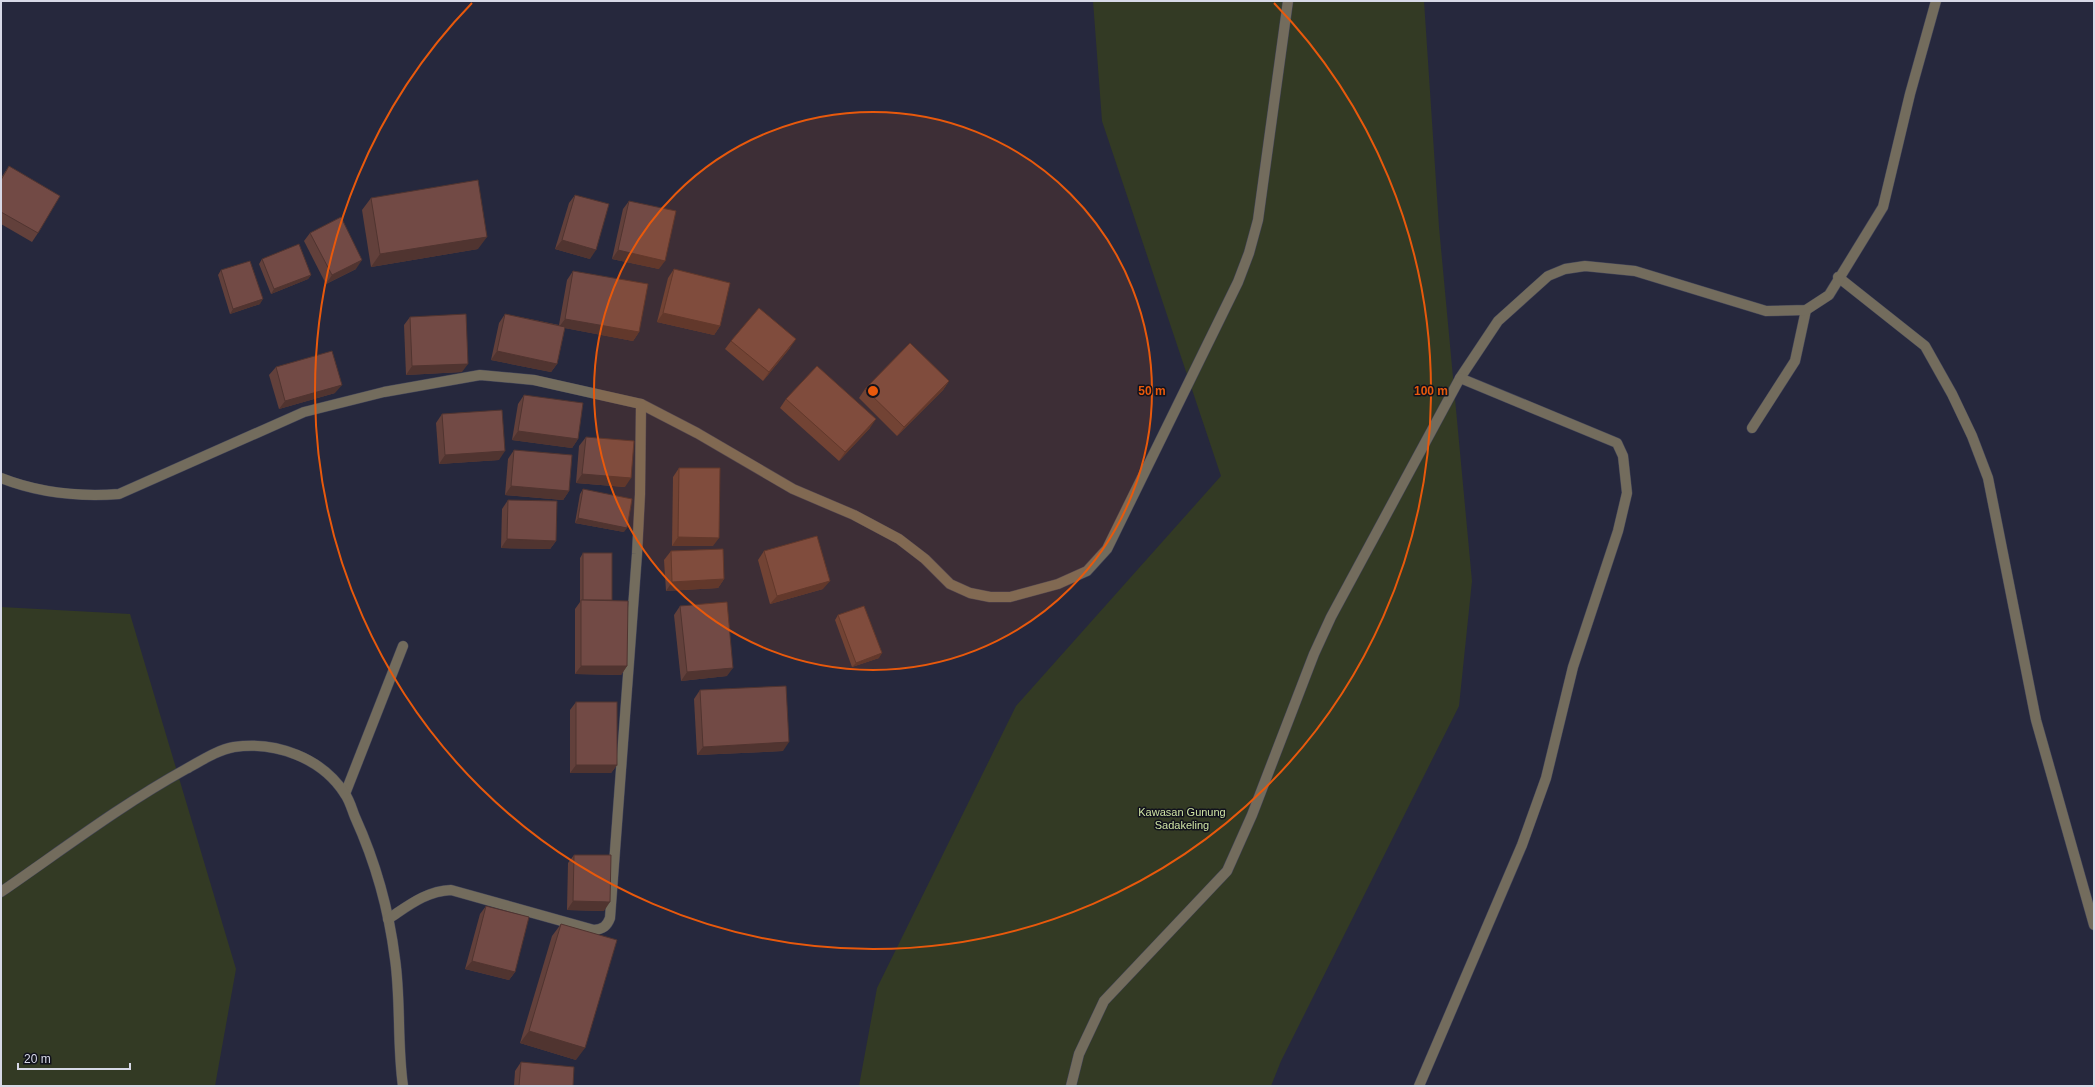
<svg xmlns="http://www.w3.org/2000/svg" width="2095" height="1087" font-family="Arial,sans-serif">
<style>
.green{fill:#333a24}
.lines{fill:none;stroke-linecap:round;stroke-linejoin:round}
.minor-casing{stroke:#424458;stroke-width:11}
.minor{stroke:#736c5d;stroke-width:10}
.wall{fill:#62403b}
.shaded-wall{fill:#503430}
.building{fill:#724a45;stroke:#503430}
.ring{fill:none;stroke:#e8590c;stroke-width:2}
.labels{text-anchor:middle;stroke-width:3;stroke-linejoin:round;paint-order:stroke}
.park-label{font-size:11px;fill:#cfe3a4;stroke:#11121c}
.centre{fill:#e8590c;stroke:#11121c;stroke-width:2}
.ring-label{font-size:12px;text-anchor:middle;font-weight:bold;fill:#e8590c;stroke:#11121c;stroke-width:3;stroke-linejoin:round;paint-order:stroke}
</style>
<rect width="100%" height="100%" fill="#26283d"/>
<g class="green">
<polygon points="1093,1 1424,1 1439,227 1472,581 1459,706 1281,1061 1271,1086 859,1086 877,988 1016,706 1221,476 1102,121"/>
<polygon points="1,607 130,614 236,969 215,1086 1,1086"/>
</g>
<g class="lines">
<g class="minor-casing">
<g id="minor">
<polyline points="1838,277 1925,346 1952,394 1972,436 1988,478 2036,720 2094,925"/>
<polyline points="1752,428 1795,361 1806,310"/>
<path d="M1,478C39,493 78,497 119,494L304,412L384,392L480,375L534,380L641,404L697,433L793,489L854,515L899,539L925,559L950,584L970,593L990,597H1010L1058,584L1087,571L1107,549L1238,282L1249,253L1258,220L1288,1"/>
<polyline points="345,794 403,646"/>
<path d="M1,892C62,850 121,805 186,769C201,761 217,750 234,747C276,741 322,758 345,794C350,801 352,810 355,817C375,861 389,911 395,959C401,1001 397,1044 403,1086"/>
<path d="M388,919C408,906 426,891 451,890L594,930C603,929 607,926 610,918L637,554L640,494L641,404"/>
<polyline points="1071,1086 1079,1054 1104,1001 1227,871 1252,815 1314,654 1331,617 1460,378 1498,321 1548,276 1565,269 1585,266 1635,271 1766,311 1806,310 1829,295 1883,207 1910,94 1936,1"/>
<polyline points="1419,1086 1522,845 1546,778 1573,667 1618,531 1627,493 1623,456 1617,443 1460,378"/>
</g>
</g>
<use href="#minor" class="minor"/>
</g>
<g class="wall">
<polygon points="9,166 38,233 32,242 1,224 1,178"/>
<polygon points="575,195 590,259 555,249 569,203"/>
<polygon points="371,198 478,249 371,267 362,210"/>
<polygon points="629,201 659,269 612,259 623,209"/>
<polygon points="310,233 356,269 326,284 304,241"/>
<polygon points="262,259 311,275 308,279 271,294 259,264"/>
<polygon points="674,269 720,326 714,335 657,322 668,278"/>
<polygon points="221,270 260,304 230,314 218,275"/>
<polygon points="573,271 639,332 633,341 565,328 557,364 551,372 491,360 499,323 505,314 559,325 567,280"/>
<polygon points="410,317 462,372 406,375 404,325"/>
<polygon points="731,341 790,348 763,381 725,349"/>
<polygon points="276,367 335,393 279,409 269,375"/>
<polygon points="949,381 943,390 897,436 859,398 865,389"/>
<polygon points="524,395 578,439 572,448 512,440 518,404"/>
<polygon points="786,399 870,428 839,461 780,408"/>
<polygon points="442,414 499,460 439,464 436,423"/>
<polygon points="586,437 625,487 576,483 579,446"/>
<polygon points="514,450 569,491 563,500 505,495 508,459"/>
<polygon points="679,468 713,546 672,546 673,477"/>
<polygon points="583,489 624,532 575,523 580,494"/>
<polygon points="508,500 556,541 550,549 501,548 502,509"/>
<polygon points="671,551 724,579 718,588 666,591 664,560"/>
<polygon points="764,551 823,589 770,604 758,560"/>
<polygon points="583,553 611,601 627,666 621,675 575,674 575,609 580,602 580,558"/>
<polygon points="680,606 727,676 681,681 674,615"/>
<polygon points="838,615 879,658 852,667 835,620"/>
<polygon points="700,690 783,751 697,755 694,699"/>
<polygon points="576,702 617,765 611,773 570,773 570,710"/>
<polygon points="574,855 604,911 567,910 568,863"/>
<polygon points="486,906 515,972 509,980 465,969 480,914"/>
<polygon points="561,924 576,1060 520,1043 552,936"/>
<polygon points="521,1062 573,1086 514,1086 515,1071"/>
</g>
<g class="shaded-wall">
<polygon points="487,237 478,249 371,267 380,254"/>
<polygon points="562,240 596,250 590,259 555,249"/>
<polygon points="618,250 665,261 659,269 612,259"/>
<polygon points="362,260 356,269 326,284 332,275"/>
<polygon points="311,275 308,279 271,294 274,289"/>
<polygon points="263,299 260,304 230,314 233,309"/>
<polygon points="663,313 720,326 714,335 657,322"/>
<polygon points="565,319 639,332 633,341 559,327"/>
<polygon points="796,339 790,348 763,381 769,372"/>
<polygon points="497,351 557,364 551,372 491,360"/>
<polygon points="468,364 462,372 406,375 412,366"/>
<polygon points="949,381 943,390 897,436 904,427"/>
<polygon points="342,385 335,393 279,409 285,401"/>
<polygon points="876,419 870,428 839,461 845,452"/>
<polygon points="518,431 578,439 572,448 512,440"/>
<polygon points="505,451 499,460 439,464 445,455"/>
<polygon points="582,474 631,478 625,487 576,483"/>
<polygon points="511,486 569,491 563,500 505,495"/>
<polygon points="578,518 627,528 624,532 575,523"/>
<polygon points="678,537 719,538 713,546 672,546"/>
<polygon points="507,539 556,541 550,549 501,548"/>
<polygon points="724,579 718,588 666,591 672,582"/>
<polygon points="830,581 823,589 770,604 777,596"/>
<polygon points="583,600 612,600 608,604 581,603"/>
<polygon points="882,653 879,658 852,667 856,663"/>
<polygon points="581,666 627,666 621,675 575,674"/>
<polygon points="733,668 727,676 681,681 687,672"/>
<polygon points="789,742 783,751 697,755 703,747"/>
<polygon points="576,765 617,765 611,773 570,773"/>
<polygon points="573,901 610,902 604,911 567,910"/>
<polygon points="472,961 515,972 509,980 465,969"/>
<polygon points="529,1031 585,1048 576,1060 520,1043"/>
</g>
<g class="building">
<polygon points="9,166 60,196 38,233 1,212 1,180"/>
<polygon points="478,180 487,237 380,254 371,198"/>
<polygon points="575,195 609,204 596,250 562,240"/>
<polygon points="629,201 676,211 665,261 618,250"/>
<polygon points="341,217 362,260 332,275 310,233"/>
<polygon points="299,244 311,275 274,289 262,259"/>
<polygon points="250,261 263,299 233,309 221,270"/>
<polygon points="674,269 730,283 720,326 663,313"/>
<polygon points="573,271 648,284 639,332 565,319"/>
<polygon points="759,308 796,339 769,372 731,341"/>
<polygon points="466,314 468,364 412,366 410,317"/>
<polygon points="505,314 565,327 557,364 497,351"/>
<polygon points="910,343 949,381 904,427 865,389"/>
<polygon points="332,351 342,385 285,401 276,367"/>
<polygon points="817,366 876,419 845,452 786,399"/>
<polygon points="524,395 583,403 578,439 518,431"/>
<polygon points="502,410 505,451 445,455 442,414"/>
<polygon points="586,437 634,441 631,478 582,474"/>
<polygon points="514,450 572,455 569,491 511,486"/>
<polygon points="679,468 720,468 719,538 678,537"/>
<polygon points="583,489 632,499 627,528 578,518"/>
<polygon points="508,500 557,501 556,541 507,539"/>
<polygon points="817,536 830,581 777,596 764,551"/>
<polygon points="723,549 724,579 672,582 671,551"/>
<rect x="583" y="553" width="29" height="47"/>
<polygon points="581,600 628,601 627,666 581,666"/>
<polygon points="727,602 733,668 687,672 680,606"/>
<polygon points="864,606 882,653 856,663 838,615"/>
<polygon points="786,686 789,742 703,747 700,690"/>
<rect x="576" y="702" width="41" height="63"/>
<polygon points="574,855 611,855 610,902 573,901"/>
<polygon points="486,906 529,917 515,972 472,961"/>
<polygon points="561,924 617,940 585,1048 529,1031"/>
<polygon points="521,1062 574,1067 573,1086 519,1086"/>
</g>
<circle cx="873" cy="391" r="279" fill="#e8590c" fill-opacity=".12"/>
<g class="ring">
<circle cx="873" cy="391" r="279"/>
<path d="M1274 3A558 558 0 1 1 472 3"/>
</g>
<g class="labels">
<g class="park-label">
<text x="1182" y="816">Kawasan Gunung<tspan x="1182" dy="13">Sadakeling</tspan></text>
</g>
</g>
<circle cx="873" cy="391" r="6" class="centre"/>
<g class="ring-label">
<text x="1152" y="395">50 m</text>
<text x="1431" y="395">100 m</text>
</g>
<rect width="2095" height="1087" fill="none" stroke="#d7d9e7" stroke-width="4"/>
<path d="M18 1063v6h112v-6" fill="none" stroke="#d7d9e7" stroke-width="2"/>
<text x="24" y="1063" font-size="12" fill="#d7d9e7" stroke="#11121c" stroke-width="3" paint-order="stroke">20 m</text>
</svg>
